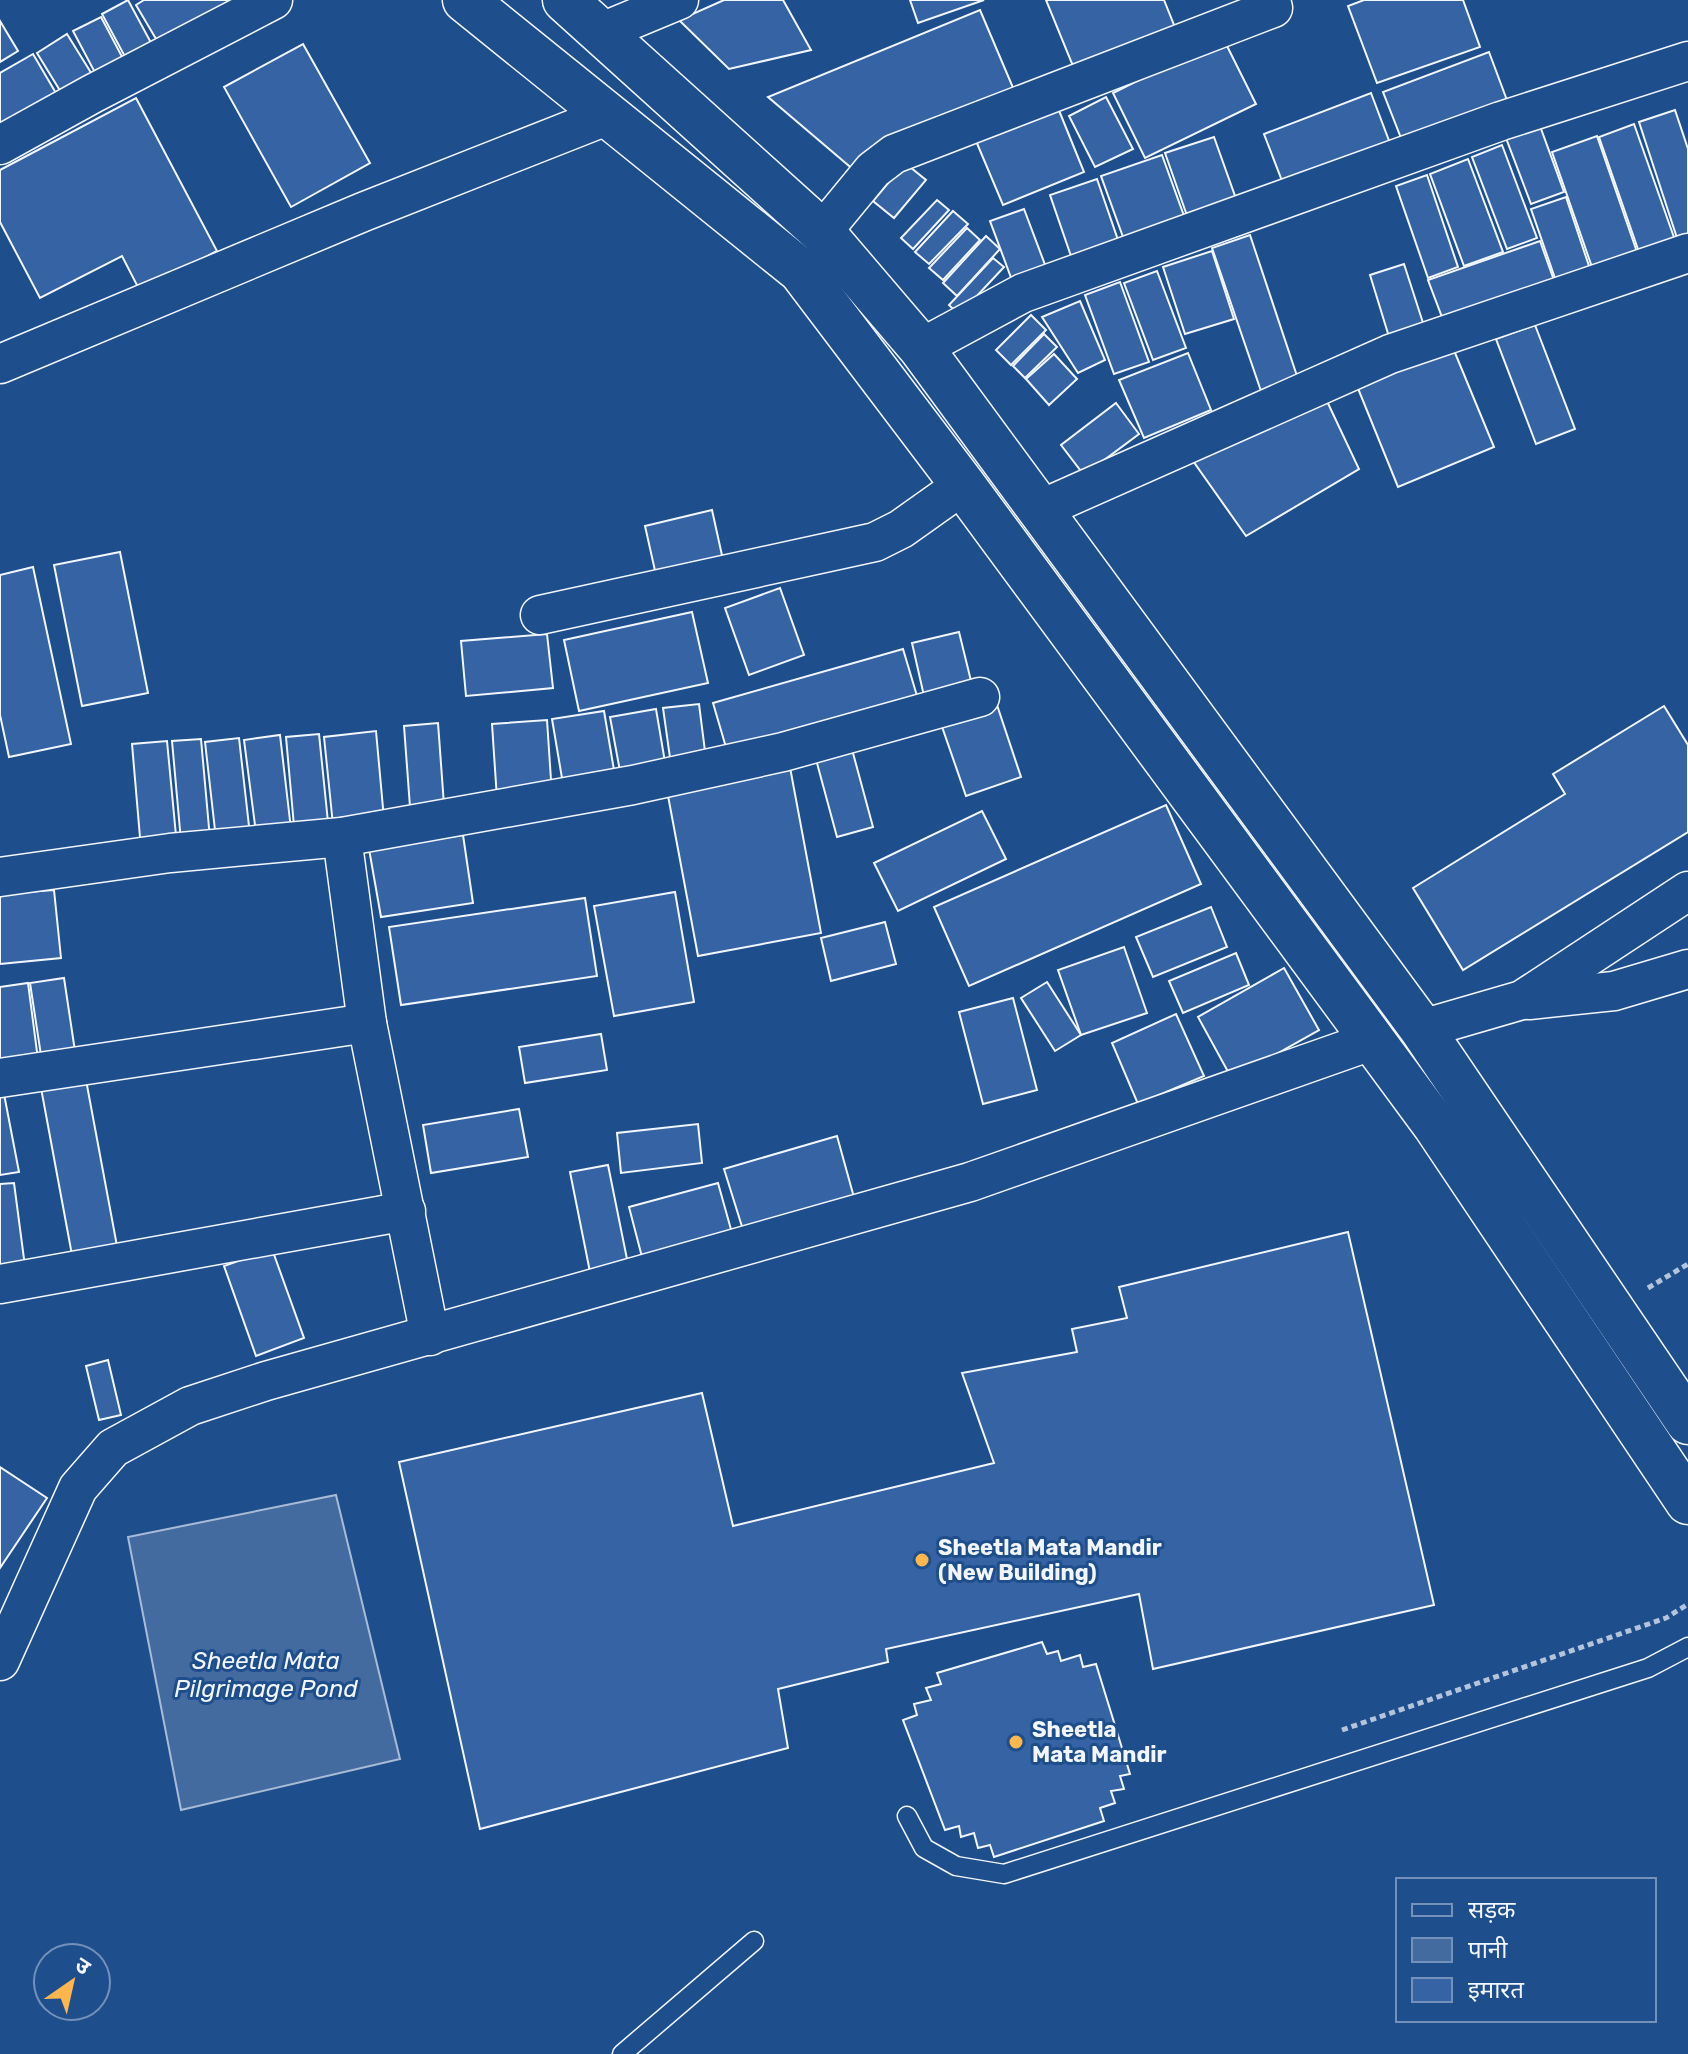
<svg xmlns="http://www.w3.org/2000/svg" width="1688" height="2054" font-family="Rubik,'Noto Sans Devanagari',sans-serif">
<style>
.water{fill:#446ba0;stroke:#a8bbd7;stroke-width:2}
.building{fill:#3563a3;stroke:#f2f6ff;stroke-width:2}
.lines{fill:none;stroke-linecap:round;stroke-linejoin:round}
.lane-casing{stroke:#f2f6ff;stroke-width:21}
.street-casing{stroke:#f2f6ff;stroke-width:41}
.secondary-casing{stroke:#f2f6ff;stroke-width:47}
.path{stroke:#b3c4dc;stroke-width:5;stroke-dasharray:6 4;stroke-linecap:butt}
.lane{stroke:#1f4e8c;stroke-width:18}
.street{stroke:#1f4e8c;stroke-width:38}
.secondary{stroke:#1f4e8c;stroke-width:44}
.poi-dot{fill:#ffb74d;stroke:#1f4e8c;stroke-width:3}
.labels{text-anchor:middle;stroke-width:6;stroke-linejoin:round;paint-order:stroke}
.poi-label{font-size:22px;font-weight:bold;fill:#f2f6ff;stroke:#1f4e8c;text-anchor:start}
.water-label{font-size:24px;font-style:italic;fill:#f2f6ff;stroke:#1f4e8c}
</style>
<rect width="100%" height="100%" fill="#1f4e8c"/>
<polygon class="water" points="336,1495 400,1759 181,1810 128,1537"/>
<g class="building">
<polygon points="128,0 156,52 130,66 102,14"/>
<polygon points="144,0 236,0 159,44 136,5"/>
<polygon points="724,0 783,0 811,50 729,69 679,20"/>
<polygon points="910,0 984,0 918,23"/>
<polygon points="1046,0 1164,0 1176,30 1075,71"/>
<polygon points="1364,0 1463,0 1480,47 1377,83 1348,6"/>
<polygon points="980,10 1014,90 855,171 768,97"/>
<polygon points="101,17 128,68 100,82 73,31"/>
<polygon points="0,21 18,51 0,62"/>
<polygon points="67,34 98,84 67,102 37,53"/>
<polygon points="1223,38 1256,104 1145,158 1113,93"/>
<polygon points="303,44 370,163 291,207 224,87"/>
<polygon points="1489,52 1508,103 1403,143 1383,92"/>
<polygon points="33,54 60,100 0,136 0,73"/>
<polygon points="1371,93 1391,146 1284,186 1264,134"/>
<polygon points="1106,97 1133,149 1095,167 1069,116"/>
<polygon points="136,98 217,251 140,291 122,256 40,298 0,222 0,170"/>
<polygon points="1058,108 1084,172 1003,205 976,141"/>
<polygon points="1675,110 1688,149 1688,238 1678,241 1639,122"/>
<polygon points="1634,124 1676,243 1640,255 1599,137"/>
<polygon points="1540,126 1564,192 1531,204 1506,138"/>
<polygon points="1597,136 1638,255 1593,270 1552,152"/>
<polygon points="1214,137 1240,210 1191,227 1165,153"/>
<polygon points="1502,145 1537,238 1507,249 1472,157"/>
<polygon points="1162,155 1188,227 1127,248 1101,176"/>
<polygon points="1468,159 1503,252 1464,266 1430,174"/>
<polygon points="905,163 926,180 894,218 873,201"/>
<polygon points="1427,175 1458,267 1428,278 1396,186"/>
<polygon points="1097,179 1118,240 1071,256 1050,195"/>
<polygon points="1566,197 1591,272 1557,284 1531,209"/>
<polygon points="937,200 949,210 913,249 901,238"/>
<polygon points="1024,209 1047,270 1013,283 990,221"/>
<polygon points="953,211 968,224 929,264 915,252"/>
<polygon points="967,228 980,240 943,280 929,268"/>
<polygon points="1250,235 1298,379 1261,391 1212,248"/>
<polygon points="986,236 1000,249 957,296 943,283"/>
<polygon points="1540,241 1556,286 1445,325 1428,280"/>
<polygon points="1212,251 1234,319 1185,334 1163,267"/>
<polygon points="993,258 1004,267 959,315 949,305"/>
<polygon points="1404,264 1425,329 1390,340 1370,275"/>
<polygon points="1157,271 1186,348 1153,360 1124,283"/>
<polygon points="1120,282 1149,362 1114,374 1085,295"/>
<polygon points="1080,301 1105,360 1078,373 1042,317"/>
<polygon points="1031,315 1046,330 1011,365 996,350"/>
<polygon points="1535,325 1575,429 1536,444 1496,339"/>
<polygon points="1044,334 1057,347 1025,378 1013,366"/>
<polygon points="1453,348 1494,447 1398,487 1357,386"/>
<polygon points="1188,353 1211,410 1144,438 1119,380"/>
<polygon points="1054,354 1077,379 1049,405 1026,379"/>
<polygon points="1325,397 1359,469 1246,536 1186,451"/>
<polygon points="1116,403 1139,434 1084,475 1061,445"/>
<polygon points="712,510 725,569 658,584 645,526"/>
<polygon points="120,552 148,693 82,706 54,565"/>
<polygon points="33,567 71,744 9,757 0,715 0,575"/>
<polygon points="780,588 804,655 749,675 725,608"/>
<polygon points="692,612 708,683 579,711 564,640"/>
<polygon points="959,632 972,685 924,696 912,643"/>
<polygon points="547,634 553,688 466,696 461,641"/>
<polygon points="903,649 920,706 730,761 713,703"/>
<polygon points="995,699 1021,777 966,796 939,718"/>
<polygon points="699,704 707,767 672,772 663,708"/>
<polygon points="1664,706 1688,745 1688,832 1463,970 1413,888 1565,794 1553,774"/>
<polygon points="656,709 667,774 622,782 610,717"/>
<polygon points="604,711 616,782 564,790 552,719"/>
<polygon points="547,720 552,795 497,799 492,724"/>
<polygon points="438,723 444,805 410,807 404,726"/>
<polygon points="376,731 384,819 333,825 324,737"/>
<polygon points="319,734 328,822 294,826 286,737"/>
<polygon points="280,735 291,829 256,833 244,740"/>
<polygon points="239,738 250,835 216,839 205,742"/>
<polygon points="201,739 210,839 181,841 172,741"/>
<polygon points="167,741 177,846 141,849 132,744"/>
<polygon points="850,742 873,827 837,837 814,752"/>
<polygon points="789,762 821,933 698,956 666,785"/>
<polygon points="1166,805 1201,884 969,986 934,907"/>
<polygon points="982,811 1006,859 898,911 874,863"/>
<polygon points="463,835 473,903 381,917 369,849"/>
<polygon points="54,890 61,958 0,964 0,894"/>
<polygon points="675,892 694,1002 614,1016 594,906"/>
<polygon points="585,898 597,976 401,1005 389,927"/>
<polygon points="1211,907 1227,947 1153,977 1136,937"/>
<polygon points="885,922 896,964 831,981 821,938"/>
<polygon points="1124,947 1147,1013 1081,1035 1058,970"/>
<polygon points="1236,953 1249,985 1183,1013 1169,981"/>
<polygon points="1284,968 1319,1030 1232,1079 1198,1017"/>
<polygon points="64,978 76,1058 42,1062 30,983"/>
<polygon points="1047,982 1081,1035 1055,1051 1021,998"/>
<polygon points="28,983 39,1067 0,1072 0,987"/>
<polygon points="1013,998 1037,1090 983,1104 959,1012"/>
<polygon points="1176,1014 1204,1076 1138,1104 1112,1043"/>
<polygon points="601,1034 607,1070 525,1083 519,1047"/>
<polygon points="86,1080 117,1246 72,1255 41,1088"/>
<polygon points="4,1094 19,1172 0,1175 0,1095"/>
<polygon points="519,1109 528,1157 431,1173 423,1125"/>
<polygon points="698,1124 702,1163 621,1173 617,1133"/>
<polygon points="837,1136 855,1201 744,1233 724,1169"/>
<polygon points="608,1165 628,1264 590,1272 570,1172"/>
<polygon points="14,1183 26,1274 0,1277 0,1184"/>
<polygon points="718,1183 732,1233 642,1257 629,1207"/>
<polygon points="1348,1232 1434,1605 1153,1669 1139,1594 886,1649 888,1662 778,1689 788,1748 480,1829 399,1462 702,1393 733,1526 994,1463 962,1373 1077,1352 1072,1329 1127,1318 1119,1287"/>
<polygon points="272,1249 304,1338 256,1356 224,1266"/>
<polygon points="108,1360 121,1415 99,1420 86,1366"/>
<polygon points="0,1467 47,1498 0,1568"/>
<polygon points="1042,1642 1047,1654 1058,1651 1061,1661 1080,1655 1083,1667 1096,1664 1130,1774 1120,1776 1124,1789 1111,1791 1115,1803 1100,1808 1104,1821 994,1857 990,1845 978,1848 974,1833 961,1837 959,1826 945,1830 903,1720 917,1715 914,1704 931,1700 926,1688 941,1684 937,1673"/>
</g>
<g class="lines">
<g class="lane-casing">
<g id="lane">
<polyline points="907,1816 924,1848 956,1866 1004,1874 1648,1668 1688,1647"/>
<polyline points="622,2054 754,1941"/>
</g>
</g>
<g class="street-casing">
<g id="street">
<polyline points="602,32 679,0"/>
<polyline points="0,145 92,94 273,0"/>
<polyline points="822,232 873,170 894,154 1273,8 1271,0"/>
<polyline points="921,348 1023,293 1501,121 1688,61"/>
<polyline points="0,364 363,212 609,115"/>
<polyline points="1039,510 1390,354 1688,253"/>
<polyline points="540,615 875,542 901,529 963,485"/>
<polyline points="342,837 367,1023 430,1336"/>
<polyline points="0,877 170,853 342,837 633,785 783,752 980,697"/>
<polyline points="1529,1000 1614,991 1688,969"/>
<polyline points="1422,1029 1522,1000 1688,891"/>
<polyline points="0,1078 367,1023"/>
<polyline points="0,1284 406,1211"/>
<polyline points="0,1661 78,1488 113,1448 190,1406 266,1381 970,1182 1371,1041"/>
</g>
</g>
<g class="secondary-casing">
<g id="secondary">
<polyline points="465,0 801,271 963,485 1435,1125 1688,1502"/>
<polyline points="565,0 822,232 921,348 1422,1029 1688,1422"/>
</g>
</g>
<g class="path">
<polyline points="1648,1288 1688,1264"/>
<polyline points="1342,1730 1666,1618 1688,1604"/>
</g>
<use href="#lane" class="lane"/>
<use href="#street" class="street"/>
<use href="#secondary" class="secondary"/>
</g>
<g class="poi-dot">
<circle cx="922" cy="1560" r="8"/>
<circle cx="1016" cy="1742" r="8"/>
</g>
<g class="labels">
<g class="poi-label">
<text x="938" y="1555">Sheetla Mata Mandir<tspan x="938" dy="25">(New Building)</tspan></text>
<text x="1032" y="1737">Sheetla<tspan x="1032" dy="25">Mata Mandir</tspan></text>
</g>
<g class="water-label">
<text x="266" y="1669">Sheetla Mata<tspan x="266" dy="28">Pilgrimage Pond</tspan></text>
</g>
</g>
<rect x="1396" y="1878" width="260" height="144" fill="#1f4e8c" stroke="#7391ba" stroke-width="2"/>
<rect x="1412" y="1904" width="40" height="12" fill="#1f4e8c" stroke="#7391ba" stroke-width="2"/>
<text x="1468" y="1918" font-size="24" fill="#f2f6ff">सड़क</text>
<rect x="1412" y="1938" width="40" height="24" fill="#446ba0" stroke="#7391ba" stroke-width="2"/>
<text x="1468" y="1958" font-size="24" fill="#f2f6ff">पानी</text>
<rect x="1412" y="1978" width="40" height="24" fill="#3563a3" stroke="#7391ba" stroke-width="2"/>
<text x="1468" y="1998" font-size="24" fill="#f2f6ff">इमारत</text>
<g transform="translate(72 1982) rotate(34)"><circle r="38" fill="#1f4e8c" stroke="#7391ba" stroke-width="2"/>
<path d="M0-6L14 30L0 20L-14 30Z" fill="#ffb74d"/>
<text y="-12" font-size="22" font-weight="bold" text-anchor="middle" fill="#f2f6ff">उ</text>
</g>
</svg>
